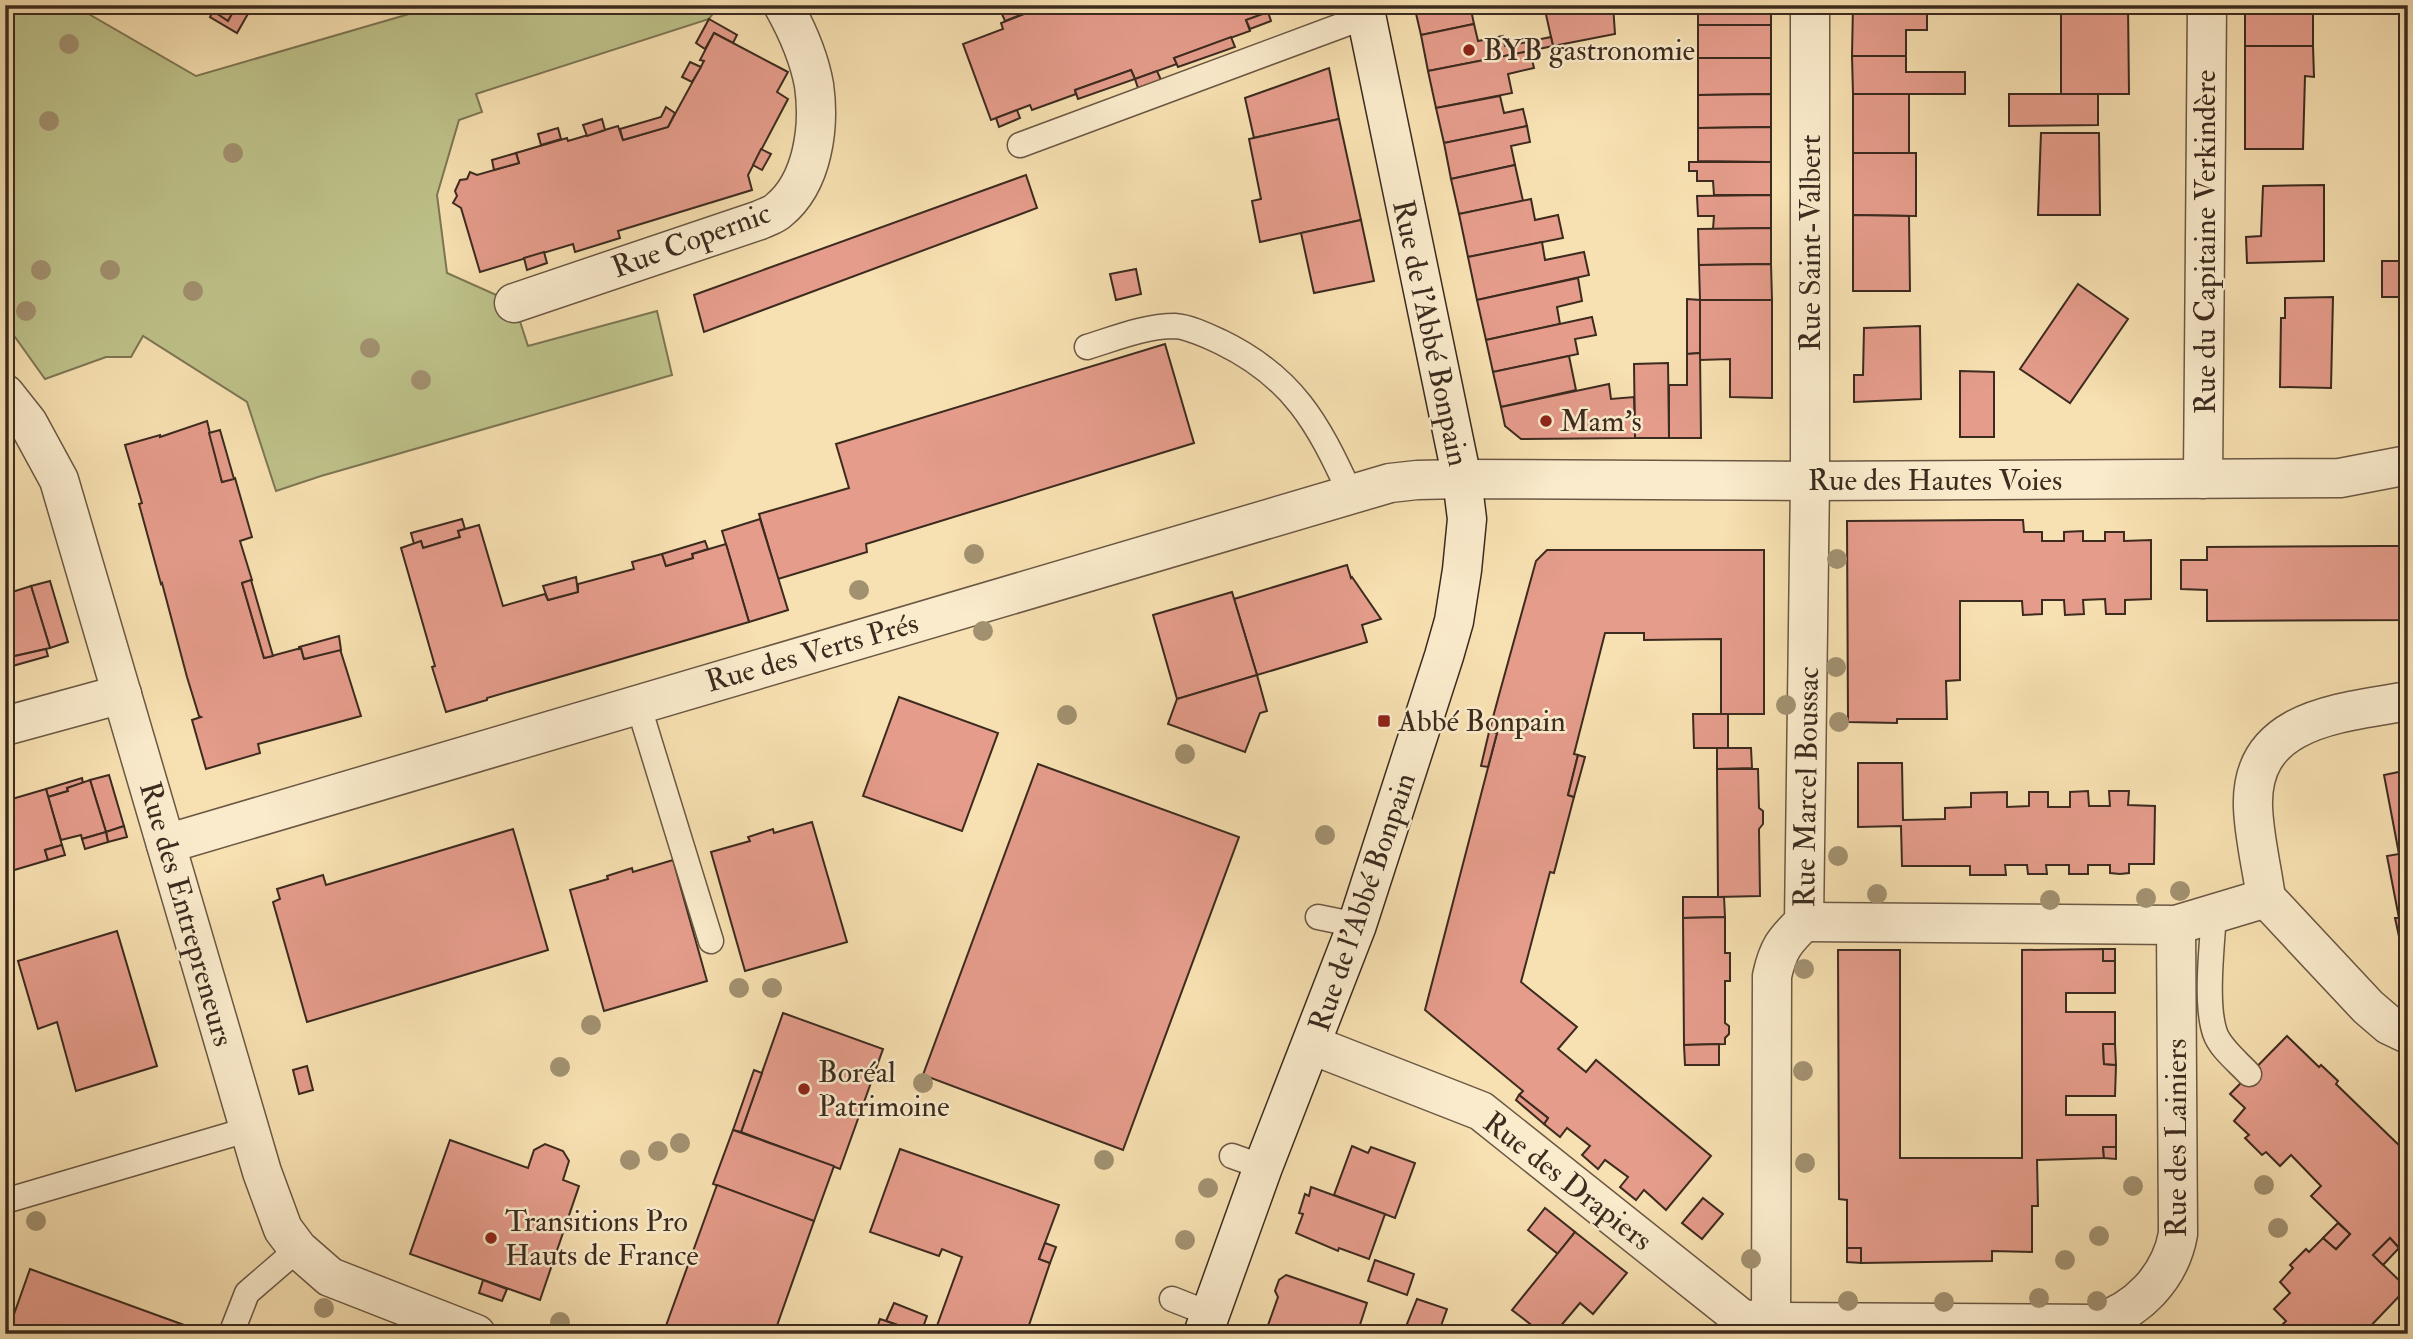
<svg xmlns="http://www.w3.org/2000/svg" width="2413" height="1339" font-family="'IM FELL Double Pica',serif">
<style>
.green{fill:#bec28a;stroke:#7d7654;stroke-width:2}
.building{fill:#e59c8b;stroke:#3c2b1f;stroke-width:2}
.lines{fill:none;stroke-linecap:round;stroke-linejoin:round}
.lane-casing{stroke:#6b5844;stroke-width:27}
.street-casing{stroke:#6b5844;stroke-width:41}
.secondary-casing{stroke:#3c2b1f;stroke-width:41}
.lane{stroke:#faebcc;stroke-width:24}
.street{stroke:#faebcc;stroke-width:38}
.secondary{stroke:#faebcc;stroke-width:38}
.tree{fill:#a29170}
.poi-dot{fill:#8f2418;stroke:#faebcc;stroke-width:2.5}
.labels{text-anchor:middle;stroke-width:5;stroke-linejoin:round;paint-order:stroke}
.poi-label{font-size:30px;fill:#3c2b1f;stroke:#faebcc;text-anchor:start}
.street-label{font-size:30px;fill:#3c2b1f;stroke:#faebcc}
</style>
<rect width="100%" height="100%" fill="#f7e0b1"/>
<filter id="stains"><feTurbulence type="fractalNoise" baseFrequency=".00286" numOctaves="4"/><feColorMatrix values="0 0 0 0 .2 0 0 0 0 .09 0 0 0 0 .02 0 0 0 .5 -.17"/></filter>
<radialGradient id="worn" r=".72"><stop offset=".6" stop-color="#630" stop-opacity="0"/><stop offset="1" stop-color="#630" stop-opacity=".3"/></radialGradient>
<polygon class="green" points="11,5 73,5 196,76 440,5 715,5 717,8 709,19 476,94 482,112 459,120 437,195 447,273 514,303 528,346 657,311 672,375 321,476 276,491 247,402 143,336 131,357 106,357 45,379 5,323 5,15"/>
<g class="building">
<polygon points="202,5 237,5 228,21"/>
<polygon points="237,5 253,5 237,33 210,17 213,11 228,21"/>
<polygon points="1047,5 1064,5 1065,8 1072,5 1279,5 1280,8 1246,20 1250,31 1174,58 1177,64 1135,79 1131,70 1075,90 1076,94 1032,110 1030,105 991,120 963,44 1003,29 1001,23"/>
<polygon points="1414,5 1470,5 1474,24 1421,35"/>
<polygon points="1567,5 1613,5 1615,34 1553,46 1545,10"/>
<rect x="1698" y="5" width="73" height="20"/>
<polygon points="1853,5 1927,5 1927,30 1906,30 1906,56 1852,56"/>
<polygon points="2061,5 2128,5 2129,94 2061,94"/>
<rect x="2245" y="5" width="68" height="41"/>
<polygon points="1026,6 1028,12 1005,21 1002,14"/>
<polygon points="1268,12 1271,21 1250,29 1246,20"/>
<polygon points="709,19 737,35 733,43 714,33 705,49 696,43"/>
<polygon points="1474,24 1478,41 1503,36 1505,46 1512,45 1515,54 1428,71 1421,35"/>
<rect x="1698" y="25" width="73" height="33"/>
<polygon points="714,33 788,72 777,92 788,99 748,175 752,190 618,231 620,238 575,252 573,244 480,272 461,208 453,203 457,196 455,191 460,180 467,179 470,172 477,175 519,163 516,153 567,138 568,141 618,126 623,140 668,127 704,61 700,60"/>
<polygon points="1231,37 1235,47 1178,67 1174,58"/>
<polygon points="1551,37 1553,46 1515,54 1512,45"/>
<polygon points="2245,46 2313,46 2314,77 2305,76 2303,149 2245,149"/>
<polygon points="1530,51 1534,68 1508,74 1512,93 1436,108 1428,71"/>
<polygon points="1852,56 1906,56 1906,72 1965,72 1965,94 1853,94"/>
<polygon points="1698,58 1771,58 1771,94 1698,95"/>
<polygon points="690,62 701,67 692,82 682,77"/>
<polygon points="1329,68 1339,119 1254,138 1245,98"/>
<polygon points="1131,70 1135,79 1078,99 1075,90"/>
<polygon points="1157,71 1161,80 1138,88 1135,79"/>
<polygon points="1771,94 1771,127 1698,128 1698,95"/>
<rect x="1853" y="94" width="56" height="59"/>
<polygon points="2009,94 2098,94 2098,125 2009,126"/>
<polygon points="1500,96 1504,113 1523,109 1527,126 1444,143 1436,108"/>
<polygon points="666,107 675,113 668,127 623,140 620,129 661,117"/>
<polygon points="1017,110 1020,118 999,127 996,118"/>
<polygon points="602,119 605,130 587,136 583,125"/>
<polygon points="1339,119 1361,220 1260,242 1252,201 1261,199 1249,139"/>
<polygon points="1527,126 1530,142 1511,146 1515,165 1451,179 1444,143"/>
<polygon points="1771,127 1771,162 1698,161 1698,128"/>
<polygon points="558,128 561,139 541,145 538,134"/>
<polygon points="2041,133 2099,133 2100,215 2038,215"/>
<polygon points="761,149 771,154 762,170 753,165"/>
<polygon points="516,153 519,163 494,170 492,160"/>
<polygon points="1853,153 1916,153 1916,216 1853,215"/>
<polygon points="1689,162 1771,162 1771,195 1714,195 1713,181 1697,181 1697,171 1689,171"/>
<polygon points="1515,165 1523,201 1459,214 1451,179"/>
<polygon points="1026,175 1037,208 704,332 694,295"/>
<polygon points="2324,185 2324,261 2247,263 2246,237 2261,236 2263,186"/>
<polygon points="1771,195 1771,228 1713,229 1714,216 1698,216 1697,196"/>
<polygon points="1531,199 1535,220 1558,215 1563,238 1468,257 1459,214"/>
<polygon points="1853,215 1909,216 1910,291 1853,291"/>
<polygon points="1361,220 1374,281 1314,293 1301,233"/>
<polygon points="1771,228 1771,264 1699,265 1698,229"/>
<polygon points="1542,242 1545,260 1584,252 1589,275 1477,300 1468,257"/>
<polygon points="544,252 547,263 527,270 524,258"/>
<rect x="2382" y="261" width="26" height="36"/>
<polygon points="1771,264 1772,300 1700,300 1699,265"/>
<polygon points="1136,269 1141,294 1116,300 1110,274"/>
<polygon points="1578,278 1582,301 1557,307 1560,324 1486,340 1477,300"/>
<polygon points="2078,284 2128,319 2070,403 2020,369"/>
<polygon points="2333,297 2331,388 2280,387 2281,318 2285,318 2285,298"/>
<polygon points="1687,299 1700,300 1700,353 1687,354"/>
<polygon points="1700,300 1772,300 1772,398 1730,397 1730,359 1700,360"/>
<polygon points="1592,317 1596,335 1575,339 1578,354 1493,372 1486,340"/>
<polygon points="1920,326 1921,399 1854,402 1854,375 1863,375 1864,328"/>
<polygon points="1165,344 1194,443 866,544 867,552 778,579 759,514 849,488 836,444"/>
<polygon points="1700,353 1701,438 1669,438 1669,385 1687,385 1687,354"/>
<polygon points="1569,356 1576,390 1501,407 1493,372"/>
<polygon points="1668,363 1669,438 1635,438 1634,364"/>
<polygon points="1960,371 1994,372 1994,437 1960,437"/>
<polygon points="1609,384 1611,399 1634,397 1635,438 1521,439 1505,426 1501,407"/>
<polygon points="207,421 222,482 235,478 252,537 240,541 252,580 242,583 264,658 301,648 304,659 340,649 361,716 258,744 260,753 206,769 192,720 201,717 199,716 187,677 162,583 161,584 139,504 142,503 125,445 160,435 160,437"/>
<polygon points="220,430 234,479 222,482 209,433"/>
<polygon points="462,519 465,529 458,531 460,537 423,548 421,541 414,544 411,533"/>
<polygon points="760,519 788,610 749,622 722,531"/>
<polygon points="1995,520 2023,520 2024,532 2042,532 2042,541 2064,541 2064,532 2083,531 2083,541 2105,541 2105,532 2124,532 2124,541 2151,540 2151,599 2125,600 2125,614 2106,614 2105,599 2083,600 2084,614 2065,615 2064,600 2042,600 2042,614 2023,615 2022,601 1960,601 1960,680 1946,681 1947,719 1897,719 1897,723 1848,722 1847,521"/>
<polygon points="479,525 503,606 545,594 548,600 578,592 578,584 634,569 632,562 662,554 666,566 693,558 692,554 726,544 749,622 487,698 487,700 446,712 432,667 435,666 401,548 421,541 423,548 460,537 458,531"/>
<polygon points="705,541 708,549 692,554 693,558 666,566 662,554"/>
<polygon points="2381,546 2408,546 2408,620 2207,621 2207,590 2181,589 2181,560 2207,560 2207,547"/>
<polygon points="1547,550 1764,550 1764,714 1721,714 1721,639 1644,640 1644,633 1605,633 1574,754 1578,755 1568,795 1574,797 1554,873 1550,872 1521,982 1577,1027 1558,1049 1586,1072 1596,1060 1711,1156 1666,1210 1644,1190 1636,1200 1620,1187 1628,1177 1605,1160 1598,1169 1582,1155 1590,1146 1567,1128 1560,1137 1544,1124 1548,1118 1519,1095 1523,1091 1425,1010 1497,733 1489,732 1499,695 1536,561"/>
<polygon points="1347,565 1351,578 1352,577 1381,619 1362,625 1367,642 1257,675 1234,599"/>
<polygon points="576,577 578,592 548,600 543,586"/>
<polygon points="251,580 273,656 264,658 242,583"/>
<polygon points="50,581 68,642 50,648 31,586"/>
<polygon points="31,586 50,648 6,658 5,611 13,609 9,593"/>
<polygon points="1232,592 1257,675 1177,699 1153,615"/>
<polygon points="339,636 341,650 304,659 301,648 299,649 299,647"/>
<polygon points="46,649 48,656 9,667 6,658"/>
<polygon points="1257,675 1267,711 1260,713 1245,752 1168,724 1177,699"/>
<polygon points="899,697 998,733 962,831 863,796"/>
<polygon points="1693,714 1728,714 1728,748 1694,748"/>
<polygon points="1489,732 1497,733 1488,767 1481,766"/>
<polygon points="1717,748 1751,748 1752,768 1717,769"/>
<polygon points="1578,755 1585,757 1574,797 1568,795"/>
<polygon points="1858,763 1902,763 1903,820 1945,819 1945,808 1971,807 1971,793 2007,792 2007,807 2029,806 2029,792 2048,792 2048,807 2070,807 2070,792 2088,791 2089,806 2110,806 2109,791 2129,791 2128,805 2155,806 2154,864 2129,864 2129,873 2120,874 2110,873 2110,865 2088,865 2088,874 2069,874 2069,865 2046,865 2047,874 2028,874 2027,865 2005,865 2006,875 1970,875 1970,866 1902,866 1901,826 1858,827"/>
<polygon points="1038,764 1239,837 1123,1150 923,1075"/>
<polygon points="1717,769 1758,769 1759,808 1763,811 1763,824 1759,829 1760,896 1718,897"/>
<polygon points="2408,770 2408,963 2404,940 2400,941 2395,918 2399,918 2387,856 2399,854 2384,775"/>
<polygon points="109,775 124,826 106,832 90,780"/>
<polygon points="82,778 83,783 67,788 68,791 48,797 46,789"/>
<polygon points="90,780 106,832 82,839 81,835 61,840 48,797 68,791 67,788"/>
<polygon points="46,789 62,845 45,850 48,860 11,871 5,852 5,801"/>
<polygon points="812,822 847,942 745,971 711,852 750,841 748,837 773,829 774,833"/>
<polygon points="124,826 127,837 108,842 106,832"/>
<polygon points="513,829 548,950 307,1022 273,902 280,899 277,889 323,875 326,885"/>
<polygon points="106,832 108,842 85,849 82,839"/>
<polygon points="62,845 65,855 48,860 45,850"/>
<polygon points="673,860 707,981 604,1011 570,890 608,879 607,876 632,868 633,872"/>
<polygon points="1683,897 1724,897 1725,917 1683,918"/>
<polygon points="1725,917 1725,953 1730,953 1730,981 1725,981 1725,1023 1729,1026 1729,1034 1725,1038 1725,1044 1684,1045 1683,918"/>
<polygon points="117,931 157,1066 76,1091 57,1022 38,1029 18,961"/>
<polygon points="2103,949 2103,961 2115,961 2115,993 2066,993 2066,1012 2115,1012 2115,1044 2103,1044 2104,1064 2116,1065 2115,1096 2066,1096 2066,1115 2116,1115 2116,1147 2103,1147 2104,1158 2037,1160 2038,1206 2032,1206 2032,1252 1992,1251 1992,1261 1861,1263 1861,1248 1847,1248 1847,1200 1839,1199 1838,950 1900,950 1900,1158 2022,1158 2022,950"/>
<rect x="2103" y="949" width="12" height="12"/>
<polygon points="783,1013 883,1049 840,1169 741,1132"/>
<polygon points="2287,1036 2319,1067 2321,1065 2338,1081 2336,1084 2408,1154 2408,1249 2404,1253 2390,1238 2373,1255 2407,1288 2363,1334 2273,1334 2286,1321 2274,1309 2290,1293 2280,1282 2293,1268 2290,1265 2306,1249 2309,1252 2323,1238 2336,1249 2350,1234 2311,1196 2321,1186 2291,1155 2280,1166 2266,1152 2262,1155 2245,1138 2249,1135 2234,1121 2245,1108 2230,1094"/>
<polygon points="1719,1044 1719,1065 1685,1065 1684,1045"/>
<polygon points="2103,1044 2115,1044 2116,1065 2104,1064"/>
<polygon points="307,1066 313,1090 299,1094 293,1070"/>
<polygon points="754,1070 762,1073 741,1132 733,1130"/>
<polygon points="1519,1095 1548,1118 1544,1124 1516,1100"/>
<polygon points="733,1130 834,1166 814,1221 713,1184"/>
<polygon points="450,1140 528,1168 534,1150 545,1144 563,1151 569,1161 563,1180 579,1186 540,1300 410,1254"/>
<polygon points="1352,1146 1368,1153 1371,1147 1415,1163 1395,1218 1334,1195"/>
<polygon points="2103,1147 2116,1147 2116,1159 2104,1158"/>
<polygon points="900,1149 1059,1205 1039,1259 1050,1263 1026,1334 934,1334 962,1257 942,1249 939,1256 870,1232"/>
<polygon points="717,1185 814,1221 774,1334 663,1334"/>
<polygon points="1311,1187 1385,1214 1369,1259 1339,1248 1338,1251 1296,1233 1303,1214 1299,1213 1305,1194 1309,1196"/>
<polygon points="1703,1198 1723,1214 1702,1239 1682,1223"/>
<polygon points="1545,1208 1575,1232 1558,1254 1528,1230"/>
<polygon points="2338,1223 2350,1234 2336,1249 2323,1238"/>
<polygon points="1575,1232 1627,1273 1593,1314 1580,1303 1554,1334 1543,1334 1512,1310"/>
<polygon points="2390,1238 2399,1248 2383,1265 2373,1255"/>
<polygon points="1045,1243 1056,1247 1050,1263 1039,1259"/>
<polygon points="1847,1248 1861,1248 1861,1263 1847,1262"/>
<polygon points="1375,1260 1414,1274 1407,1295 1368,1281"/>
<polygon points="30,1269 195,1329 194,1334 7,1334"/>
<polygon points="1286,1275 1367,1303 1357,1334 1284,1334 1267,1328 1278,1297 1275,1291 1279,1280"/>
<polygon points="483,1280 507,1289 502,1301 479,1293"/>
<polygon points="1417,1299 1447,1309 1438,1334 1403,1334"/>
<polygon points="894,1303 927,1316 921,1333 886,1321"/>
<polygon points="880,1319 886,1321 922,1334 875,1334"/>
</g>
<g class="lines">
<g class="lane-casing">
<g id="lane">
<polyline points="1020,145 1367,16"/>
<path d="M1087,347C1116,338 1145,326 1175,326C1190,327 1208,336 1221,342C1293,377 1318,423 1350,493"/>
<polyline points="638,704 711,941"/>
<path d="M2214,914C2212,946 2205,1004 2215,1033C2220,1048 2238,1062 2249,1074"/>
<polyline points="1318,917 1357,925"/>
<polyline points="1232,1156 1263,1167"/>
<polyline points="5,1201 250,1129"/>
<polyline points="1172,1299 1210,1314"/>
<polyline points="231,1334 247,1293 298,1249"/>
</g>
</g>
<g class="street-casing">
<g id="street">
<path d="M514,303L760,220C766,217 774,215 779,210C813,182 820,127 814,85C809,57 797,30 783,5"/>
<polyline points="5,394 28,423 59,480 262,1172 283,1229 298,1249 330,1277 476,1334"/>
<polyline points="2203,479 2207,5"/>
<polyline points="5,726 122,694"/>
<polyline points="166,844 1390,483 1417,480 1462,479 1810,481 2340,478 2408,465"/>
<path d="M2266,898C2262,868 2254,837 2253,807C2250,717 2342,713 2408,701"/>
<polyline points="2266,898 2368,1007 2389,1025 2408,1034"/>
<polyline points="1804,922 2176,925 2266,898"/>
<path d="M1312,1045L1481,1111L1742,1319L1771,1322L2095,1324C2137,1311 2170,1278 2178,1234L2176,925"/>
<path d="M1774,1334L1771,1322L1772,976C1778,949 1784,941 1804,922L1810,481V5"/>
</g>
</g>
<g class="secondary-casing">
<polyline id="secondary" points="1203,1334 1263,1167 1357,925 1444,656 1454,621 1462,570 1467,519 1462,479 1364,5"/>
</g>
<use href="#lane" class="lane"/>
<use href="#street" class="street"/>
<use href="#secondary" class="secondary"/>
</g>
<g class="tree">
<circle cx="69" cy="44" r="10"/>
<circle cx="49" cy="121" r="10"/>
<circle cx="233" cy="153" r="10"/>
<circle cx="41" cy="270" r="10"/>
<circle cx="110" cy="270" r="10"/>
<circle cx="193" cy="291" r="10"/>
<circle cx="26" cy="311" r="10"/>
<circle cx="370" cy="348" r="10"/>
<circle cx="421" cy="380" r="10"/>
<circle cx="974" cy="554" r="10"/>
<circle cx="1837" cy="559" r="10"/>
<circle cx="859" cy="590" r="10"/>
<circle cx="983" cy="631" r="10"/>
<circle cx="1836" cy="667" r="10"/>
<circle cx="1786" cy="705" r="10"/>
<circle cx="1067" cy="715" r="10"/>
<circle cx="1839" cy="722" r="10"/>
<circle cx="1185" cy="754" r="10"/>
<circle cx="1325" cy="835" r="10"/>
<circle cx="1838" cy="856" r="10"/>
<circle cx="2180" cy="891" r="10"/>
<circle cx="1877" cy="894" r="10"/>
<circle cx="2146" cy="898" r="10"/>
<circle cx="2050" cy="900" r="10"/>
<circle cx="1804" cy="969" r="10"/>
<circle cx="739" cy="988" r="10"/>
<circle cx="772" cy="988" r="10"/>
<circle cx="591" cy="1025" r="10"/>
<circle cx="560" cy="1067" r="10"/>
<circle cx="1803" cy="1071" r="10"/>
<circle cx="923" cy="1083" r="10"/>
<circle cx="680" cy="1143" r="10"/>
<circle cx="658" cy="1151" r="10"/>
<circle cx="630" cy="1160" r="10"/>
<circle cx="1104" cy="1160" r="10"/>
<circle cx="1805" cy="1163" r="10"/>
<circle cx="2264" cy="1185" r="10"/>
<circle cx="2133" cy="1186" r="10"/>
<circle cx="1208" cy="1188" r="10"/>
<circle cx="36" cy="1221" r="10"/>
<circle cx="2278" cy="1228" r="10"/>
<circle cx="2099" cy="1236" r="10"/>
<circle cx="1185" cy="1240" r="10"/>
<circle cx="1751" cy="1259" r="10"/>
<circle cx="2065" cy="1260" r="10"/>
<circle cx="2039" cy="1298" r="10"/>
<circle cx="1848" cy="1301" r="10"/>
<circle cx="2097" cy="1301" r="10"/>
<circle cx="1944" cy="1302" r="10"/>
<circle cx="324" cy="1308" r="10"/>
<circle cx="560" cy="1322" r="10"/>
</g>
<g class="poi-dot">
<circle cx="1469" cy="50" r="7"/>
<circle cx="1546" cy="421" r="7"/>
<rect x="1377" y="714" width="14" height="14" rx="3.5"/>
<circle cx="804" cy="1089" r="7"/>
<circle cx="491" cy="1238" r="7"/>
</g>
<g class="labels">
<g class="poi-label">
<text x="1483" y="60">BYB gastronomie</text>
<text x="1560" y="431">Mam's</text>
<text x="1398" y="731">Abbé Bonpain</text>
<text x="818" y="1082">Boréal<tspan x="818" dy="34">Patrimoine</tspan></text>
<text x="505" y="1231">Transitions Pro<tspan x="505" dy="34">Hauts de France</tspan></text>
</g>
<g class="street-label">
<text transform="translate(691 240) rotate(-20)" y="10">Rue Copernic</text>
<text transform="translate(2205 242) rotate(-90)" y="10">Rue du Capitaine Verkindère</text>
<text transform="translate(1810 243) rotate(-90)" y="10">Rue Saint-Valbert</text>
<text transform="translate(1431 333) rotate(78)" y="10">Rue de l'Abbé Bonpain</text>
<text x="1935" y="490">Rue des Hautes Voies</text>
<text transform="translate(812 652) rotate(-16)" y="10">Rue des Verts Prés</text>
<text transform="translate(1806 787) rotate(-89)" y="10">Rue Marcel Boussac</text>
<text transform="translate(1362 902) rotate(-71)" y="10">Rue de l'Abbé Bonpain</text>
<text transform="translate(187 914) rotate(74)" y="10">Rue des Entrepreneurs</text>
<text transform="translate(2176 1138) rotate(-90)" y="10">Rue des Lainiers</text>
<text transform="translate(1568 1181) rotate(38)" y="10">Rue des Drapiers</text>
</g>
</g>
<rect width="2413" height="1339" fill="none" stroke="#f7e0b1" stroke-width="28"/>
<rect x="7" y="7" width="2399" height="1325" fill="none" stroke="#3c2b1f" stroke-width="3.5"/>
<rect x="14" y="14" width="2385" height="1311" fill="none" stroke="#3c2b1f" stroke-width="2"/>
<rect width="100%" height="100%" filter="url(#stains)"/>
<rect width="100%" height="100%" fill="url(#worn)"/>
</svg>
